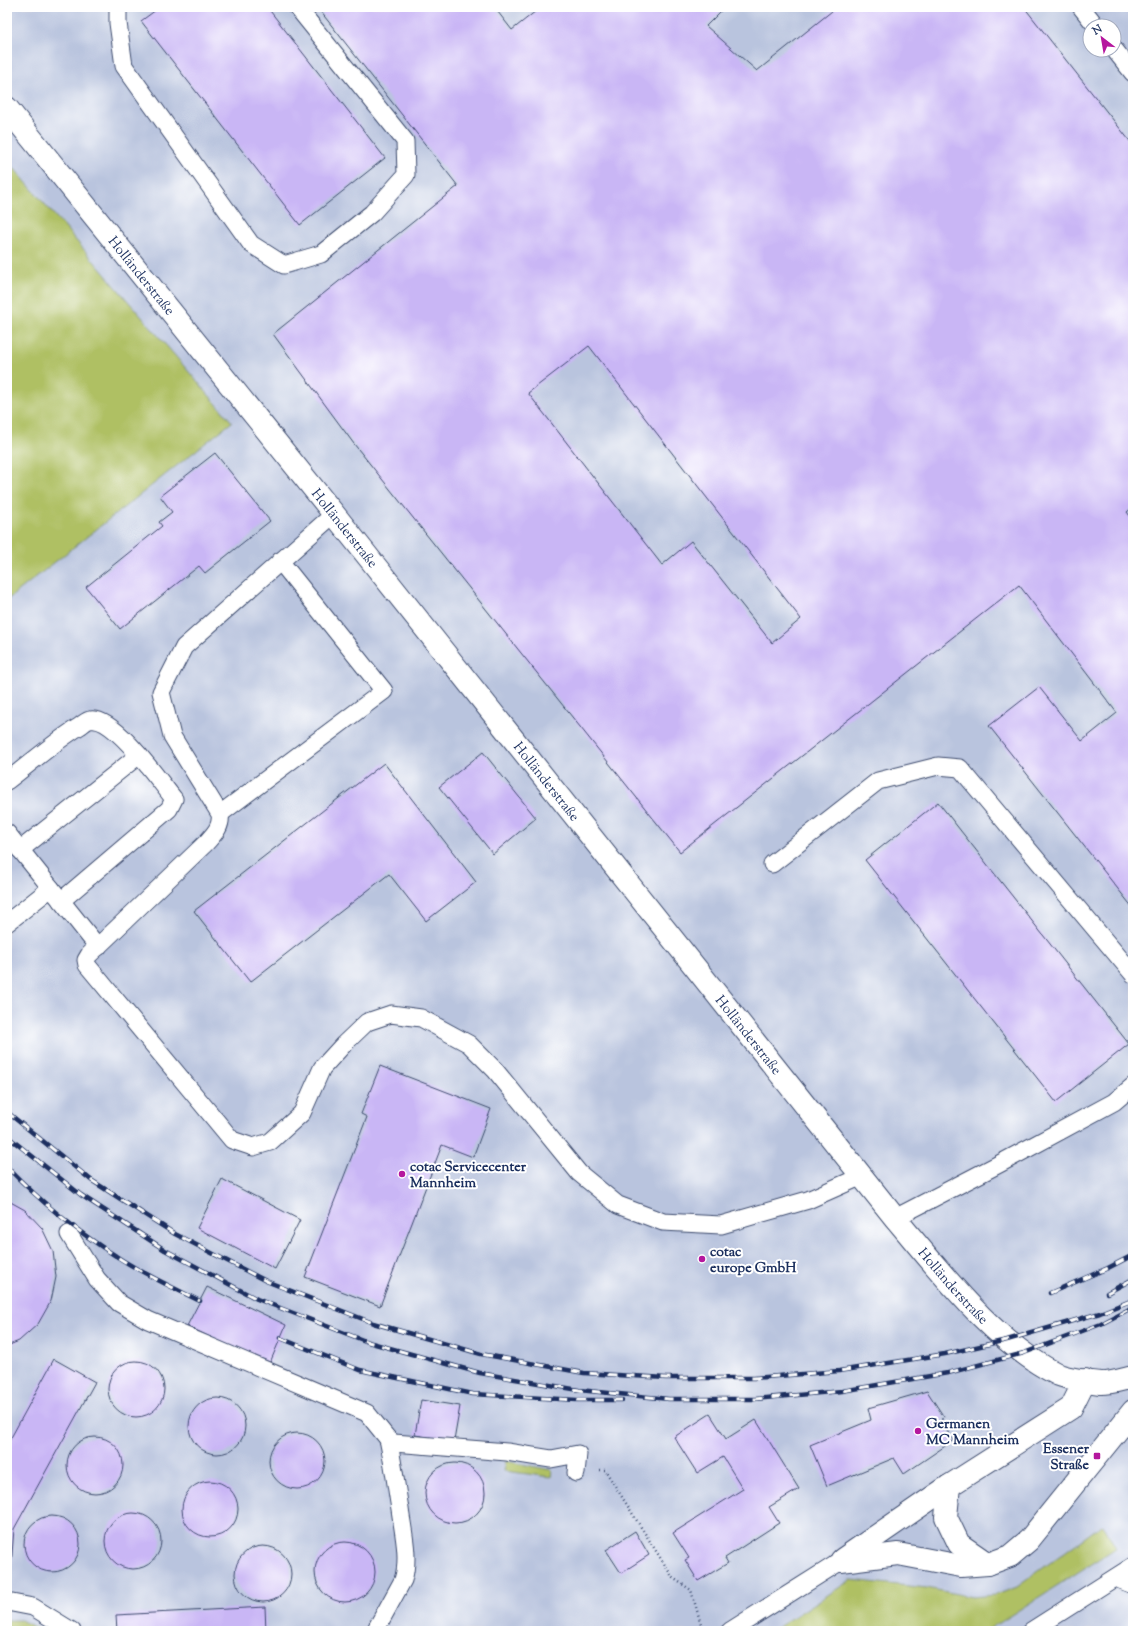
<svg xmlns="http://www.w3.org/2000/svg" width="1140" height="1638" font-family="'Sorts Mill Goudy',serif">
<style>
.industrial{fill:#b9c4de;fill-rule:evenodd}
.green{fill:#afc063;stroke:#657860}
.building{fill:#c9b6f5;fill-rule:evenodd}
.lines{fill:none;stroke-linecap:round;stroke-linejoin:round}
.lane-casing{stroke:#3b496c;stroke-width:19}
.street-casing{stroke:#3b496c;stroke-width:24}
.path{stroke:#3b496c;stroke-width:2.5;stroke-dasharray:1 3;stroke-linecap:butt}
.lane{stroke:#fff;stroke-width:17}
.street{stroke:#fff;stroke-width:22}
.rail-casing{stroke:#1b2f5e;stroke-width:4.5}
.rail{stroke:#fff;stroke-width:3;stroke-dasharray:9;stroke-linecap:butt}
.poi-dot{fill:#b5179e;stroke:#fff;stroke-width:1.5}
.labels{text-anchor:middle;stroke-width:4;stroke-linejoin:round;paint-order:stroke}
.street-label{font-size:14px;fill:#1b2f5e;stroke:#fff}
.poi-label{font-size:14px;font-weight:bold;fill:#1b2f5e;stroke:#fff;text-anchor:start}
</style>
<rect width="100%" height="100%" fill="#fff"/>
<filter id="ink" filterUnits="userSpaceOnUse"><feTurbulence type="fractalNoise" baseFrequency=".025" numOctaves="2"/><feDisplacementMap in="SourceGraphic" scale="8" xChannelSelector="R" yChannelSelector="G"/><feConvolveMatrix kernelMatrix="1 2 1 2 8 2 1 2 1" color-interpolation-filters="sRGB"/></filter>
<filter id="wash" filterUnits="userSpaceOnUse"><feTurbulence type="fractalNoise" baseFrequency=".012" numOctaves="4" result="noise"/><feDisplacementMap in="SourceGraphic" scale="16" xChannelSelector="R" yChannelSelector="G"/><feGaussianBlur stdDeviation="0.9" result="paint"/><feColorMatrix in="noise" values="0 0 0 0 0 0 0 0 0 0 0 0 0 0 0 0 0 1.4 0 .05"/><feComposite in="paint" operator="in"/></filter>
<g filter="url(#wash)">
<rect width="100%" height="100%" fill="#f2dcbe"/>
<path class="industrial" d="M7,7H1133V1631H7ZM1090,26H1114V50H1090Z"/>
<g class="green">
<polygon points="7,160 232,422 7,600"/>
<polygon points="506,1461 552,1470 551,1477 504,1471"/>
<polygon points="1103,1524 1116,1548 986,1631 772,1631 851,1580 927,1588 972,1597 996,1595 1017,1587"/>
<polygon points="7,1620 21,1620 42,1631 7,1631"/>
</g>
<g id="blocks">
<g class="building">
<polygon points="160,7 267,7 385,158 300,225 141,21"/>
<path d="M317,7H494L512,30L541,7H725L706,26L757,71L837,7H1024L1133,145V507L1127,512L1133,520V908L989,726L1039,687L1082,741L1117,713L1019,585L680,852L354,444L273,334L458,186ZM589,346L801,619L772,643L691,541L662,565L528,393Z"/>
<polygon points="215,453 270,521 205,573 199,566 120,629 86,587 162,526 159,522 172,512 160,496"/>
<polygon points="483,752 536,818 493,854 439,787"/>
<polygon points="384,763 476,882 426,921 389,874 250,982 194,911"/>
<polygon points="938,802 1129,1044 1056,1102 865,860"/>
<polygon points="380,1066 491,1109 473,1157 442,1145 380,1306 305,1277 367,1117 361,1114"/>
<polygon points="222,1179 300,1220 275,1269 197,1228"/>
<polygon points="7,1200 25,1210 42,1228 53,1251 56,1277 51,1301 38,1324 19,1341 7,1346"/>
<polygon points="207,1287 286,1325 269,1365 187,1326"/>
<polygon points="54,1359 95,1382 14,1529 11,1567 7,1575 7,1445"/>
<circle cx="136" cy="1389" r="28"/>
<polygon points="927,1391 944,1417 940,1422 954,1440 904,1474 894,1458 827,1486 810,1445 871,1420 868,1408"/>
<circle cx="217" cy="1426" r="28"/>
<polygon points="421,1400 460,1406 454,1441 415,1435"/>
<polygon points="710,1414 726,1439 756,1420 799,1489 769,1507 779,1523 725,1558 728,1563 698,1581 685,1560 689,1558 673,1533 743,1489 723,1457 697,1473 674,1437"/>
<circle cx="297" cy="1461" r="28"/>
<circle cx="95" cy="1465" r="28"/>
<circle cx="455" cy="1493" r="30"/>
<circle cx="210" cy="1509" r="28"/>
<circle cx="133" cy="1541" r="28"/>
<circle cx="52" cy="1544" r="28"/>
<polygon points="635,1531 649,1555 621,1573 606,1550"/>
<circle cx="345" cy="1572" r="30"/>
<circle cx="263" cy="1574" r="28"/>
<polygon points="265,1607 266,1631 117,1631 116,1615"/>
</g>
</g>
</g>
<g filter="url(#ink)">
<use href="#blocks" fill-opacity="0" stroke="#3b496c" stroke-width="1"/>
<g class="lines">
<g class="lane-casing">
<g id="lane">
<polyline points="118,7 118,23 124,66 251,244 284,265 321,254 372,213 406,175 405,141 297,7"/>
<polyline points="1081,7 1096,26"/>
<polyline points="1114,49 1133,73"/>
<path d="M334,514L184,647L161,692L172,736L220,814C222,827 214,834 206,843L89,955L86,960L87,965L232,1140L253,1147L270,1142L302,1113L322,1068L344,1044L367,1022L391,1014L421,1018L469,1044L495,1070L579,1173L618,1205L663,1222L721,1225L808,1200L862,1176"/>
<path d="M7,781C31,763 54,742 80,726C83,724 87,720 90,720C114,715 160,782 174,799L169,809L61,901"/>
<polyline points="220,814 384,691 280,561"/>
<polyline points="7,833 98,947"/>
<polyline points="20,850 139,755"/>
<polyline points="772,864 878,781 938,766 960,768 1133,974"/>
<polyline points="7,923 51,888"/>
<polyline points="895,1218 1001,1163 1114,1102 1133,1086"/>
<polyline points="69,1234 97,1279 119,1303 148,1320 367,1413 388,1439 394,1443 507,1452 551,1459 578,1454 576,1473"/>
<polyline points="1115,1578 1133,1585"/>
<polyline points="7,1602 33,1607 72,1631"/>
<path d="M375,1631L403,1580C410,1558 403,1532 400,1509C396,1485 393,1462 388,1439"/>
<polyline points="730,1631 841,1561"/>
<polyline points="1031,1631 1133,1566"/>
</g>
</g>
<g class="street-casing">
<g id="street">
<path id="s1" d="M7,108L334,514L895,1218C940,1271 995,1344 1059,1375C1066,1378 1091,1382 1100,1383C1110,1384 1123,1379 1133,1377"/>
<polyline points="949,1486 946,1517 959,1544 988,1564"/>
<polyline points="843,1559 949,1486 1071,1408 1085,1380"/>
<polyline points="841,1561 898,1554 961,1566 988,1564 1010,1556 1029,1540 1133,1411"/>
</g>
</g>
<polyline class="path" points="600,1470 605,1470 673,1578 691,1590 703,1631"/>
<use href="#lane" class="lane"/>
<use href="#street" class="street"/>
<g class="rail-casing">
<g id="rail">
<polyline points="7,1112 91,1180 175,1234 266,1281 373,1323 481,1354 584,1373 666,1378 754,1378 839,1371 945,1354 1007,1340 1100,1313 1133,1300"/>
<polyline points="7,1136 81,1195 165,1250 257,1299 368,1342 480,1373 579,1390 669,1399 755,1399 842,1391 948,1373 1024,1353 1101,1324 1133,1307"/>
<path d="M7,1167C40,1201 76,1231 116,1256C143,1274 172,1287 200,1301"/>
<polyline points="1050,1293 1108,1268 1133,1255"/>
<polyline points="1107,1293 1133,1279"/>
<polyline points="280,1338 360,1370 473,1394 577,1400 622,1400"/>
</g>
</g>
<use href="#rail" class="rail"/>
</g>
</g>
<g class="poi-dot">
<circle cx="402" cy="1174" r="4"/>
<circle cx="702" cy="1259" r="4"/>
<circle cx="918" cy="1431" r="4"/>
<rect x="1093" y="1452" width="8" height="8" rx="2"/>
</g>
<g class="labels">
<g class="street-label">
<text dy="5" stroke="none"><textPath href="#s1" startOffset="215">Holländerstraße</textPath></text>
<text dy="5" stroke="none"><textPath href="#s1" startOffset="539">Holländerstraße</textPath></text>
<text dy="5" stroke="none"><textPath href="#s1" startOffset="863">Holländerstraße</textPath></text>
<text dy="5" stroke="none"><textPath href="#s1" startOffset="1187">Holländerstraße</textPath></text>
<text dy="5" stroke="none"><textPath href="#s1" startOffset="1511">Holländerstraße</textPath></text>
</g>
<g class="poi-label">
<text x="410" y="1171">cotac Servicecenter<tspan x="410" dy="16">Mannheim</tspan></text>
<text x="710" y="1256">cotac<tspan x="710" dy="16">europe GmbH</tspan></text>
<text x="926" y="1428">Germanen<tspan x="926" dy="16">MC Mannheim</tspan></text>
<text x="1089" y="1453" text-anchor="end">Essener<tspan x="1089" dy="16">Straße</tspan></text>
</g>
</g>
<rect width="1140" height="1638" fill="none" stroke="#fff" stroke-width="24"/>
<g transform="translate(1102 38) rotate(329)"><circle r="19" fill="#ffffff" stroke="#a4acbf"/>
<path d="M0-3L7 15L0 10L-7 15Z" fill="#b5179e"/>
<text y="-6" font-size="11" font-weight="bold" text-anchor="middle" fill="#1b2f5e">N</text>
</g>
</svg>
